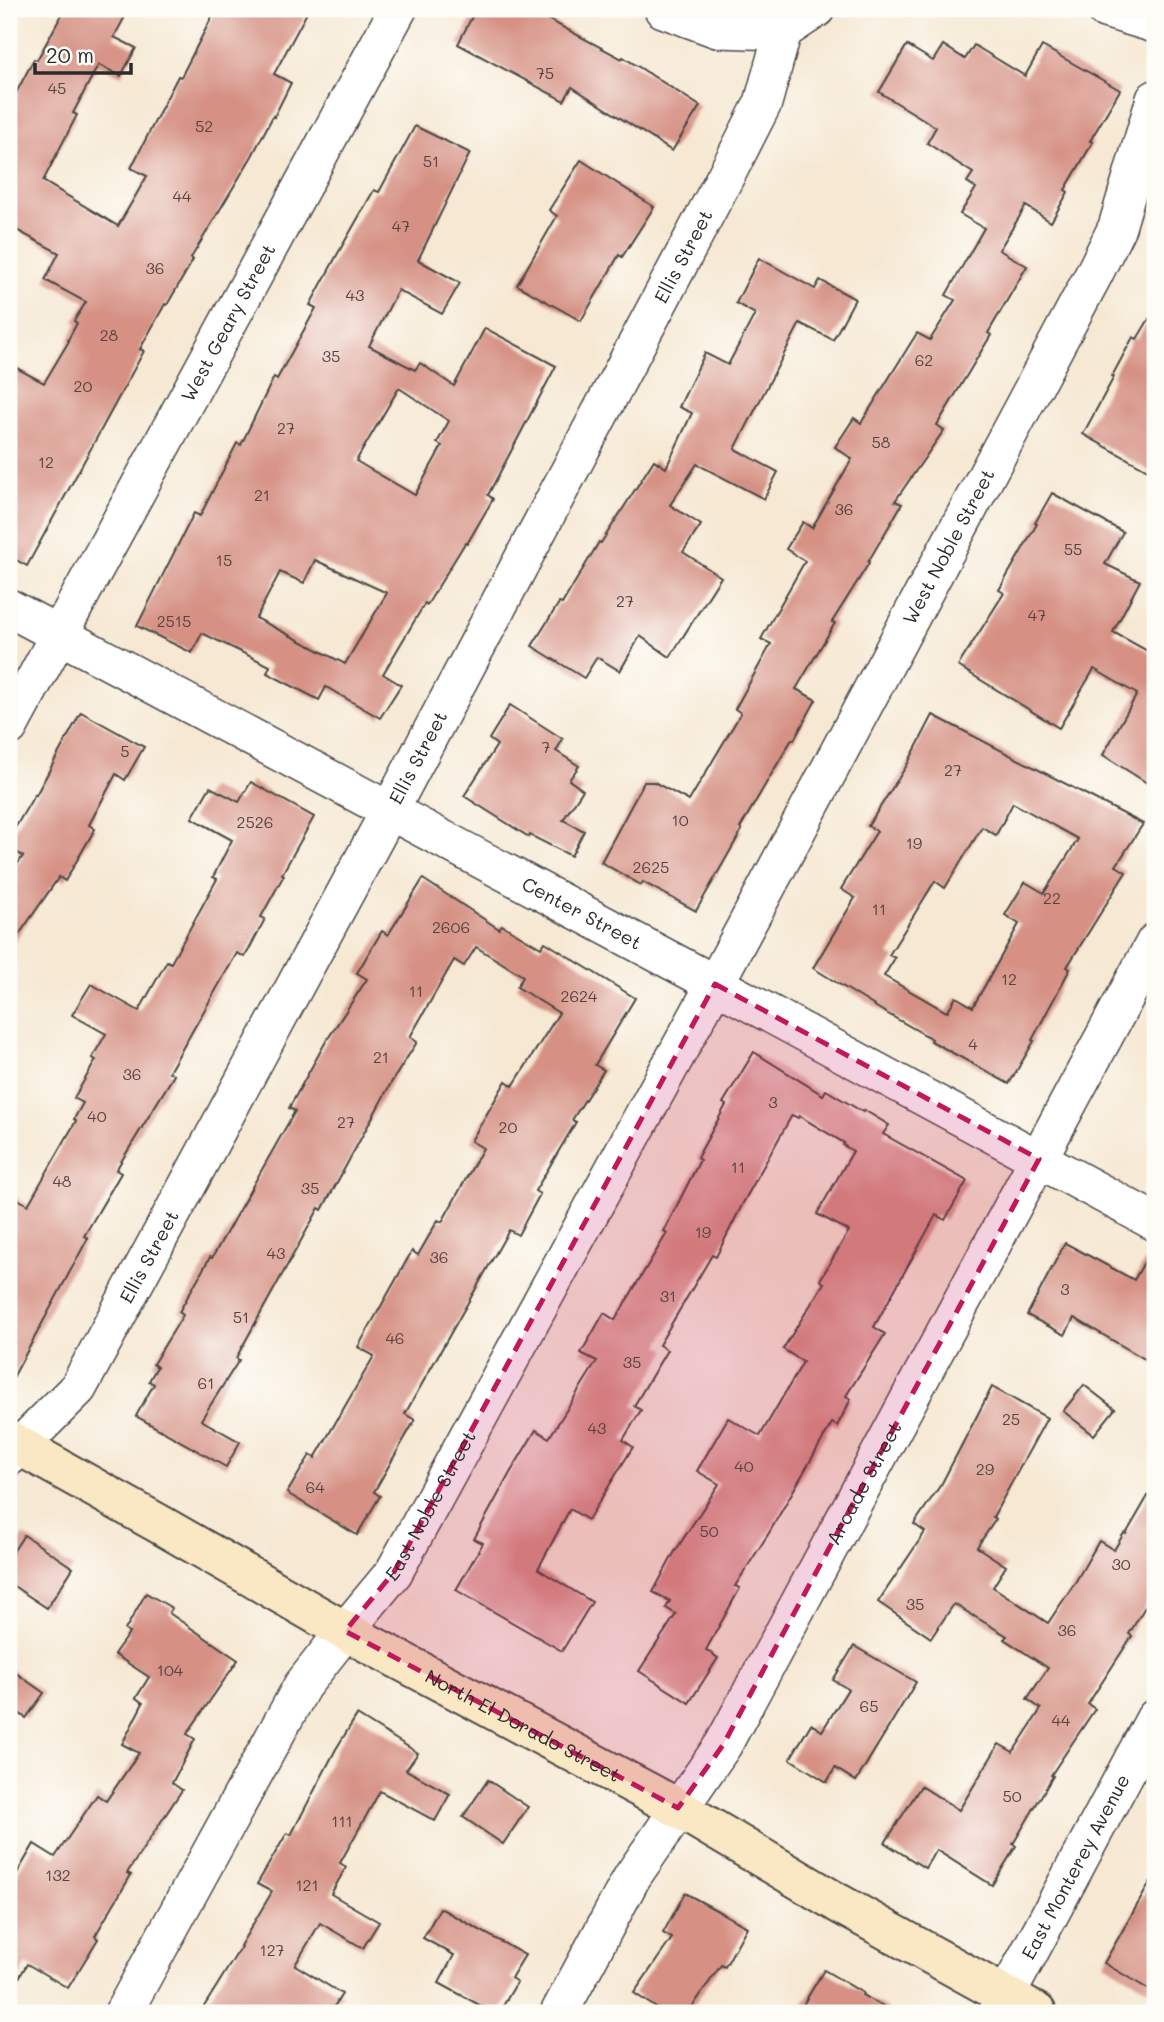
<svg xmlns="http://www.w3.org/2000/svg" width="1164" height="2022" font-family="Mali,sans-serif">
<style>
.building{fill:#d69184;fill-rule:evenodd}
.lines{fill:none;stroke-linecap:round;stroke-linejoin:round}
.street-casing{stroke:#494744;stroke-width:40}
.secondary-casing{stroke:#494744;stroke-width:42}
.street{stroke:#fff;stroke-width:37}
.secondary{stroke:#fae7c3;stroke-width:38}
.marked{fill:#c2185b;fill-opacity:0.2;stroke:#c2185b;stroke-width:5;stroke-dasharray:14 9;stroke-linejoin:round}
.labels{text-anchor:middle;stroke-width:5;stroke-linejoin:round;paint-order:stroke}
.number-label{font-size:16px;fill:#564441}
.street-label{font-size:19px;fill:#2b2b2b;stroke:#fdfcf7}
</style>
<rect width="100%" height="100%" fill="#fdfcf7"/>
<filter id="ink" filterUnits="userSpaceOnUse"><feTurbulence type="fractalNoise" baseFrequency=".0143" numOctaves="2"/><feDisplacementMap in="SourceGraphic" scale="14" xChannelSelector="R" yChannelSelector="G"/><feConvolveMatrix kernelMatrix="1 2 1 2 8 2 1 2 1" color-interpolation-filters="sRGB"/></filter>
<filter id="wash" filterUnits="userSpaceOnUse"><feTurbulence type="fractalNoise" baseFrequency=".00686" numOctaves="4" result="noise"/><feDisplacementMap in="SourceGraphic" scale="28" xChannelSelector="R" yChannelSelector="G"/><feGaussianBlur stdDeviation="1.57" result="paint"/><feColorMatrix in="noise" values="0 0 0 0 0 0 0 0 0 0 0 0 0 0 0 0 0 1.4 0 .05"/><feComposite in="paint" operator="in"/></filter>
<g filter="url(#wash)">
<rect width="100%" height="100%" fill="#f6e8d3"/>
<g id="blocks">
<g class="building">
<polygon points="65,9 129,9 114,37 136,48 121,76 99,65 96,69 73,113 77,115 43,181 118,226 147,176 131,168 178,76 181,77 216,9 309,9 274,74 291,83 274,117 273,116 252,156 191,258 193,260 167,305 165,304 140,349 144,351 27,566 9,556 9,364 44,383 69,341 68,340 77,323 74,321 86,302 45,280 59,253 9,226 9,106 34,59 37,60"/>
<polygon points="476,9 529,9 622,59 623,57 700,106 672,151 572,87 564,101 458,44"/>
<polygon points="907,45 933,61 943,45 965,59 974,45 1025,76 1042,46 1120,90 1090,141 1093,142 1065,190 1068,192 1051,222 1026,206 999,250 1027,266 988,333 991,335 937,425 944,430 895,501 902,504 868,562 869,563 832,622 835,623 796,689 816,700 794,740 792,739 740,828 742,830 696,911 643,882 641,885 601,862 644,782 654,782 689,801 741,713 735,709 771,644 761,639 805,561 786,549 803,522 812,528 852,459 835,447 854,418 861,423 917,333 930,340 955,300 946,295 984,228 960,214 976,188 967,182 973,173 927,143 936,127 879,92"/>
<path d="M415,126L470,153L418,260L460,283L442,314L398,290L369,346L415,370L420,363L454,386L485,328L556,366L488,495L493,499L467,544L465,543L427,605L425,603L383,674L401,685L380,718L326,687L319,700L267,673L270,666L202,633L192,653L137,626L194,513L200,516L237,443L241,445L274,377L277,379L316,308L310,305L337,255L374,190L379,192ZM399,388L449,421L437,443L442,446L415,495L356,461ZM315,560L387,593L345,664L256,618L280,572L304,583Z"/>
<polygon points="581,160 654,207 622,257 619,255 581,321 517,285 557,216 549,210"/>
<polygon points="759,258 815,289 820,280 855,299 833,340 800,323 735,449 778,472 764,499 697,464 670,505 701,525 683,552 721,577 670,657 640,636 620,671 597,657 584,678 532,646 559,603 562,604 599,542 601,543 654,460 666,468 692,413 679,407 705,353 728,365 755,314 736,303"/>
<polygon points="1155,309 1155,474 1083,434 1114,377 1112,376 1133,337 1137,339"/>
<polygon points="1052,493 1123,532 1105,564 1140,581 1113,632 1155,655 1155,788 1103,755 1137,694 1094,669 1059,728 958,666 1004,593 999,590 1037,524 1035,523"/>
<polygon points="510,705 563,739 556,751 579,766 569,780 583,790 563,820 584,831 571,856 530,835 529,837 464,796 497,745 489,739"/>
<polygon points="81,712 144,747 125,780 116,774 89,825 95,829 65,881 59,877 9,949 9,876 23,856 9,848 9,838 35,794 36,795"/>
<path d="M933,715L1143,824L1116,866L1126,872L1067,967L1070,969L1032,1040L1034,1041L1009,1084L931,1041L932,1039L881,1010L813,968L855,898L841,889L877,831L868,826L907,765ZM1013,803L1078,839L1044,893L1025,882L1005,915L1019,924L973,1007L956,997L947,1012L945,1011L884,976L895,958L889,955L935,881L945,888L982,827L996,835Z"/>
<polygon points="251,782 314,817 282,874 284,875 261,917 265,919 245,957 237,953 169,1072 174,1075 116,1170 121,1173 84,1236 88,1238 9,1385 9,1194 28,1205 76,1121 74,1119 83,1103 74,1098 96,1060 92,1058 106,1034 72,1015 91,984 139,1011 167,961 171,963 217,879 213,877 232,840 192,818 210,787 239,802"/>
<polygon points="423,879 499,929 502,925 541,948 545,942 635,998 595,1065 604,1070 572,1120 576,1122 535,1191 540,1194 518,1235 509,1230 405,1414 415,1420 374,1492 380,1496 357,1535 287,1493 310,1455 315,1458 374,1356 358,1347 412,1251 418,1255 438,1220 442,1222 483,1148 471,1141 506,1081 513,1086 559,1013 517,987 523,976 476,947 464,966 454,960 410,1037 417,1042 391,1083 322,1210 319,1208 236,1358 239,1360 201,1420 240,1442 226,1467 136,1416 154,1384 149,1381 157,1367 153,1364 183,1315 179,1312 210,1257 212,1258 295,1111 289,1108 325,1043 367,979 357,973 382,931 388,935"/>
<polygon points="754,1052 823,1095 826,1090 863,1112 864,1110 889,1125 883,1134 967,1181 945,1220 936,1215 874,1327 885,1334 846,1396 851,1399 837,1426 832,1423 769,1533 735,1586 740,1588 706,1650 718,1658 689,1703 639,1671 676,1614 666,1608 670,1601 653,1592 674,1553 719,1484 697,1471 728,1418 760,1436 803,1362 783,1349 824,1283 820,1280 849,1231 817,1214 853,1151 843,1145 844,1143 799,1116 798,1118 792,1115 743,1203 716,1257 712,1255 659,1345 667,1350 634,1406 641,1410 623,1440 633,1447 588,1520 570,1509 538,1569 592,1602 562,1651 456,1590 483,1543 474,1539 510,1473 536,1430 549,1438 597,1361 581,1353 604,1313 615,1320 667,1233 664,1231 700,1160 697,1158 726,1105 723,1103"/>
<polygon points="1065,1243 1134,1280 1155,1243 1155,1365 1074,1318 1065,1335 1027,1315"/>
<polygon points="1084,1385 1115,1409 1094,1435 1063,1411"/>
<polygon points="992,1387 1047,1418 993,1517 996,1519 977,1547 1006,1566 993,1587 1048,1623 1076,1581 1099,1541 1114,1550 1124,1533 1126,1534 1155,1484 1155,1590 1129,1634 1132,1636 1088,1704 1095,1709 1051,1775 1053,1776 1013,1844 1016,1846 992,1885 936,1850 925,1868 885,1843 921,1786 959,1810 999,1744 1013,1752 1041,1709 1027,1699 1048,1668 1004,1639 1007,1636 954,1604 931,1638 878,1602 925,1532 914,1524 942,1483"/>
<polygon points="24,1535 73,1568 47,1608 9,1583 9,1558"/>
<polygon points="146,1593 172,1608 169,1613 238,1660 187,1734 195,1739 172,1783 182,1790 127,1873 131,1875 95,1936 98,1939 68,1988 27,1964 9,1995 9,1887 34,1844 55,1857 97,1795 106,1801 139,1753 122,1744 143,1703 136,1698 149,1677 114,1654 129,1633 125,1630"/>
<polygon points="854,1646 916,1682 856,1781 835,1768 827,1782 790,1759 811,1724 822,1731 848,1689 833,1680"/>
<polygon points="9,1668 44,1693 26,1718 9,1706"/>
<polygon points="357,1715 418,1753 406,1770 450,1794 435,1821 380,1791 340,1863 346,1867 331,1894 379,1922 363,1948 320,1923 295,1965 342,1994 330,2013 200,2013 241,1947 240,1946 272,1892 257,1884 287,1833 291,1835 336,1749"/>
<polygon points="488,1780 528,1807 503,1844 463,1817"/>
<polygon points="1155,1874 1155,1993 1104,1963"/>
<polygon points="685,1893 747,1927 725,1967 721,1965 688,2013 664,2013 634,1993 672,1938 663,1933"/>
<polygon points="440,1908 525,1955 511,1978 517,1982 499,2013 494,2013 439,1983 454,1955 423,1938"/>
<polygon points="824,1970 863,1993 862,1995 896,2013 798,2013"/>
</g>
</g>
</g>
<g filter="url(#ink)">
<use href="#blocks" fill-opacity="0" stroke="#494744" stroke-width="2"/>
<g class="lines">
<g class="street-casing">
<g id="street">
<polyline points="663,9 717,29 783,31 816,9"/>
<polyline points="1105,9 1155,24"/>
<path id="s1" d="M9,608L715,984L1155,1222"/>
<path id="s2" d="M9,727L398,9"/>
<path id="s3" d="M9,1457L78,1388L390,810L732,164L763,103L783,31"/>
<path id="s4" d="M123,2013L302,1686L345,1631L394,1572L715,984L1094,274L1117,227L1155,99"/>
<path id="s5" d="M559,2013L632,1877L723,1745L1155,942"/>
<path id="s6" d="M997,2013L1155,1718"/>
</g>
</g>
<g class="secondary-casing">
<g id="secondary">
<path id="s7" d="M9,1440L161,1525L345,1631L678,1808L838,1903L1037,2013"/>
</g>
</g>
<use href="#street" class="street"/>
<use href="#secondary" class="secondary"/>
</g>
</g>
<path class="marked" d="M715,984L1039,1159L723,1745L678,1808L345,1631L394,1572Z"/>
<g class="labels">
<g class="number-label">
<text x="545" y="79">75</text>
<text x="57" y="94">45</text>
<text x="204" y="132">52</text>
<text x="431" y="167">51</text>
<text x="182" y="202">44</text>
<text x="401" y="232">47</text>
<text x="155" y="274">36</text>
<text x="355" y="301">43</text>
<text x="109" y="341">28</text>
<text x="331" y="362">35</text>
<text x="924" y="366">62</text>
<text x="83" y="392">20</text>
<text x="286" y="434">27</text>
<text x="881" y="448">58</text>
<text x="46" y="468">12</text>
<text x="262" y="501">21</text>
<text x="844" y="515">36</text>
<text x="1073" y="555">55</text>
<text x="224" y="566">15</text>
<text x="625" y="607">27</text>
<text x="1037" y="621">47</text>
<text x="174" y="627">2515</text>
<text x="546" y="753">7</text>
<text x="125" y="757">5</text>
<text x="953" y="776">27</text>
<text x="680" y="826">10</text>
<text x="255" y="828">2526</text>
<text x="914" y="849">19</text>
<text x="651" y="873">2625</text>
<text x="1052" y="904">22</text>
<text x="879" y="915">11</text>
<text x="451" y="933">2606</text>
<text x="1009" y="985">12</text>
<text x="416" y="997">11</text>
<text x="579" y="1002">2624</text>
<text x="973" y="1050">4</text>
<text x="381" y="1063">21</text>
<text x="132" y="1080">36</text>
<text x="773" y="1108">3</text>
<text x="97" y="1122">40</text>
<text x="346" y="1128">27</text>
<text x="508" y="1133">20</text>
<text x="738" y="1173">11</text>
<text x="62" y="1187">48</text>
<text x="310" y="1194">35</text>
<text x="703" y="1238">19</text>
<text x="276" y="1259">43</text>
<text x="439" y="1263">36</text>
<text x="1065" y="1295">3</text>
<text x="668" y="1302">31</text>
<text x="241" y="1323">51</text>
<text x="395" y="1344">46</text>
<text x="632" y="1368">35</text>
<text x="206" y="1389">61</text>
<text x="1011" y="1425">25</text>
<text x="597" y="1434">43</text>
<text x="744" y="1472">40</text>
<text x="985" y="1475">29</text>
<text x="315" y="1493">64</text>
<text x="709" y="1537">50</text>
<text x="1121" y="1570">30</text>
<text x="915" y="1610">35</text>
<text x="1067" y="1636">36</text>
<text x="170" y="1676">104</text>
<text x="869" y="1712">65</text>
<text x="1061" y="1726">44</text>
<text x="1012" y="1802">50</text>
<text x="342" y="1827">111</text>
<text x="58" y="1881">132</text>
<text x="307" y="1891">121</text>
<text x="272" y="1956">127</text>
</g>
<g class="street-label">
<text dy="7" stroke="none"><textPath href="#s3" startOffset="1381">Ellis Street</textPath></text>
<text dy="7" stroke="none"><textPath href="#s2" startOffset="460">West Geary Street</textPath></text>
<text dy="7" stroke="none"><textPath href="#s4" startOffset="1685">West Noble Street</textPath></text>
<text dy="7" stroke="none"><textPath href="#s3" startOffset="814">Ellis Street</textPath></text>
<text dy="7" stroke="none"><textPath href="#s1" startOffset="649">Center Street</textPath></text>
<text dy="7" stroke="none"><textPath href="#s3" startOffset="247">Ellis Street</textPath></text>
<text dy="7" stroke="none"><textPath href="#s5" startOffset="612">Arcade Street</textPath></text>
<text dy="7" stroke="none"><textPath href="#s4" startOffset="595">East Noble Street</textPath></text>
<text dy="7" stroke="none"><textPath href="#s7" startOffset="588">North El Dorado Street</textPath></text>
<text dy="7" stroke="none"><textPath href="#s6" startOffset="166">East Monterey Avenue</textPath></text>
</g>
</g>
<rect width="1164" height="2022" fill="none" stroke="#fdfcf7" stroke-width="35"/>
<path d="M35 63v10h96v-10" fill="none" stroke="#2b2b2b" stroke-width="3.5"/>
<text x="46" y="63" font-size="21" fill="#2b2b2b" stroke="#fdfcf7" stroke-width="5" paint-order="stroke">20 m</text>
</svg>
